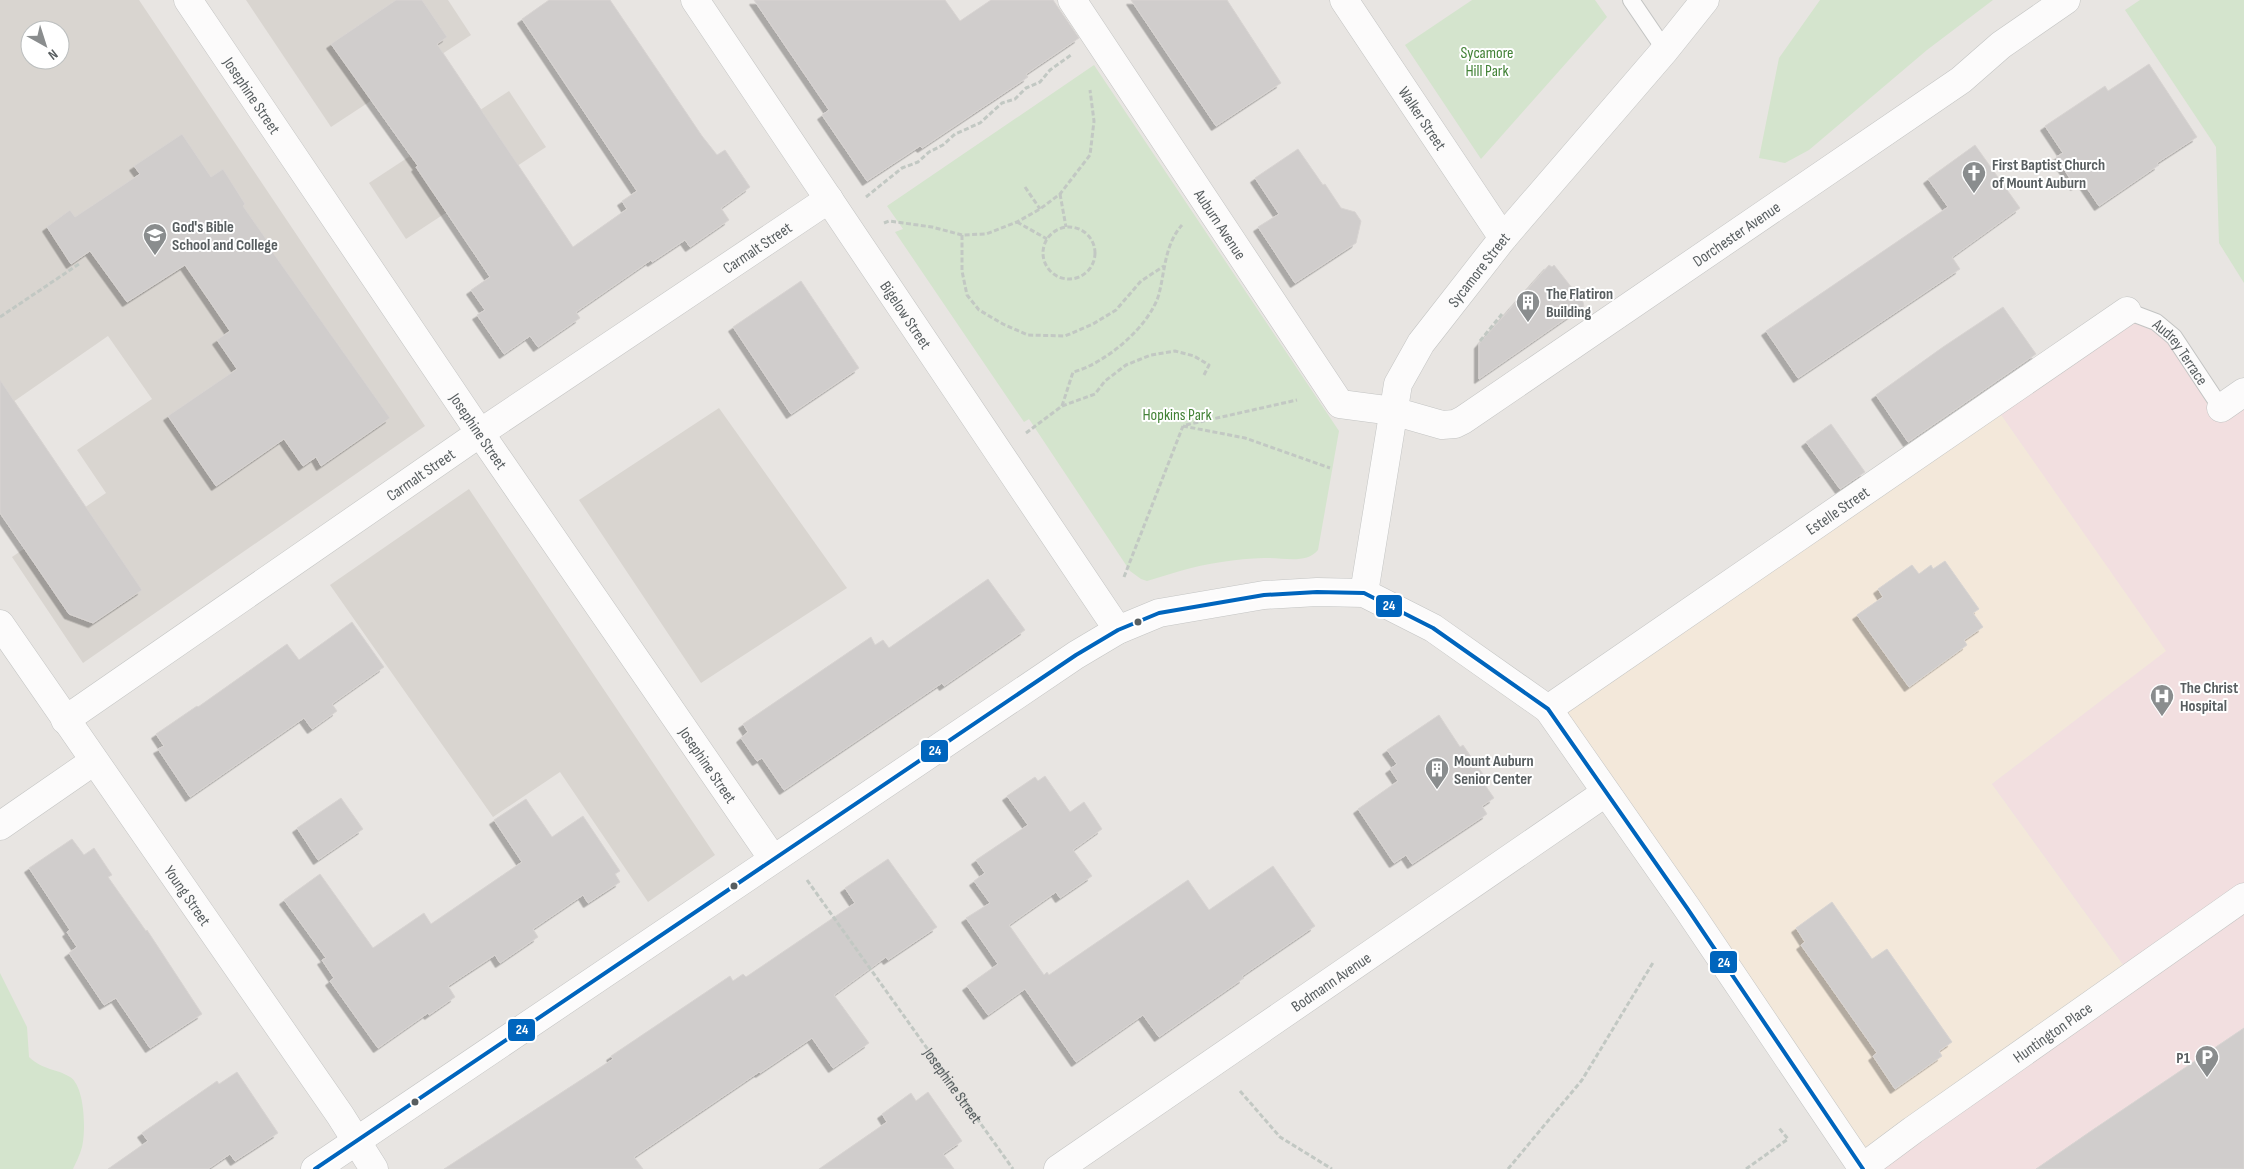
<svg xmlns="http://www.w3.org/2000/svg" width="2244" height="1169" font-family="'Sofia Sans Condensed',sans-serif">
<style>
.commercial{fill:#f3e8da}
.education{fill:#d9d5d0;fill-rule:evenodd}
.medical{fill:#f2dfe0}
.green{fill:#d4e4cd}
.building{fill:#d0cdcc;stroke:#d8d4d2;filter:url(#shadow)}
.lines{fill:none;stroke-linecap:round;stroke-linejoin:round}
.lane-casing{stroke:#c3c4c3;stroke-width:18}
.street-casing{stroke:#c3c4c3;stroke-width:29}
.secondary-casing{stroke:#c3c4c3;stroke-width:29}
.path{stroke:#c2c8c3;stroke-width:3;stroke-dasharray:5 2.5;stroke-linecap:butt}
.lane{stroke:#fcfbfb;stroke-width:16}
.street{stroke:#fcfbfb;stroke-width:28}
.secondary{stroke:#fcfbfb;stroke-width:28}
.bus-1-casing{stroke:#fff;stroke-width:8}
.bus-1{stroke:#0065bd;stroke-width:4}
.bus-dot{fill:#585e60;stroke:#fff;stroke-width:2}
.labels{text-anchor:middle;stroke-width:4;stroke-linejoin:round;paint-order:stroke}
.park-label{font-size:16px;fill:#428236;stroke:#fff}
.street-label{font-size:16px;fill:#585e60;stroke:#fff}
.poi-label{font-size:16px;font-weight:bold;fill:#585e60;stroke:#fff;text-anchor:start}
.line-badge{stroke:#fff;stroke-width:2}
.badge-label{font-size:14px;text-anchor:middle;font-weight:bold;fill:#fff}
</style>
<defs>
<filter id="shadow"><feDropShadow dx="-4.5" dy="4.5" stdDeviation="0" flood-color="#0004"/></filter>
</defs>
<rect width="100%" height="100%" fill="#e8e5e2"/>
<polygon class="commercial" points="1993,403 2167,651 1992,784 2132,977 1862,1168 1548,709"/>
<g class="education">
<path d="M0,0H139L425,426L83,663L12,557L106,493L77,450L152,399L108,336L0,411ZM30,30H60V60H30Z"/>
<polygon points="246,0 448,0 471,35 331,127"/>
<polygon points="509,91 546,147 406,239 369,183"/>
<polygon points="719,408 847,588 701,683 579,500"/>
<polygon points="469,489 715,855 648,902 560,772 493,817 330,585"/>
</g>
<polygon class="medical" points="2127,311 2156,322 2221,407 2244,392 2244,1169 1863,1169 2132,977 1992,784 2166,651 1993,403"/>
<g class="green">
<polygon points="1472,0 1595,0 1607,17 1481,159 1405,45"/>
<polygon points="1820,0 1993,0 1927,50 1809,150 1785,163 1759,158 1779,58"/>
<polygon points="2140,0 2244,0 2244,283 2219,243 2216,147 2125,10"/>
<path d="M1094,65L1339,431L1318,550C1306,565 1281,557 1264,558C1236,559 1207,563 1180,571C1169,574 1158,578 1147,581L1141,579L1130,571L1029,419L1024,422L895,232L903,229L887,206Z"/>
<path d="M0,973L27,1027L29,1057C44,1071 56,1068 70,1077C85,1086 86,1131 82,1147C80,1155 76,1162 73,1169H0Z"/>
</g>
<g class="building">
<polygon points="396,0 422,0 447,37 437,44 573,247 627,209 622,201 637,191 522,19 549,0 610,0 702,136 717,155 725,150 750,187 721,208 729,220 690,247 685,240 652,262 651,260 576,312 580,318 538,347 530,336 504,354 477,315 485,310 471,290 490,277 416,167 418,166 331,44"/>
<polygon points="754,0 945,0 960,21 991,0 1053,0 1079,38 1026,74 1028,77 922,148 920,146 867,181 822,115 829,110"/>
<polygon points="1131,0 1227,0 1281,83 1216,126"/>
<polygon points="2149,64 2197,137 2157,163 2159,165 2099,206 2082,181 2075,186 2056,157 2063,153 2045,126 2105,86 2108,91"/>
<polygon points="182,134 211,177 223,169 245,204 243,206 271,246 269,247 390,418 321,466 316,457 303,466 284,439 216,486 168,416 237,369 217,340 230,331 185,265 127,302 90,251 71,264 47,227 70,210 75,217 140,174 134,166"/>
<polygon points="1975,145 2020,208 1952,257 1960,269 1798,378 1766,331 1948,207 1928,179"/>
<polygon points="1298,149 1323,185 1325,184 1341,208 1355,212 1361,221 1356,243 1295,283 1258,227 1279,214 1255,178"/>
<polygon points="1549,265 1552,267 1554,265 1583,302 1584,306 1479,379 1479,344"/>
<polygon points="801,281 859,368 791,414 733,327"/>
<polygon points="2003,307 2036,354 1908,442 1876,395 1943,347"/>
<polygon points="0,380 142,590 93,623 69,614 0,513"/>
<polygon points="1831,424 1865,472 1840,489 1806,442"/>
<polygon points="1945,561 1979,609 1973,613 1983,627 1964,640 1967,645 1909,687 1857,615 1883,597 1878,589 1912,565 1919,574 1931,565 1933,569"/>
<polygon points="988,579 1025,630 944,686 942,683 784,790 762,758 757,761 741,738 748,732 743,724 871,637 875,645 883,640 889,648"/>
<polygon points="352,622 384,667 332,704 337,711 312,729 304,718 190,797 158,749 164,746 156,734 197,706 198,707 287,644 299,660"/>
<polygon points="1439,715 1460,747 1463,745 1487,780 1483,782 1494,798 1482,806 1487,814 1412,864 1406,855 1394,863 1358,809 1398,781 1390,769 1397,764 1387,750"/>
<polygon points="1045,776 1070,812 1084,802 1102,829 1073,850 1092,876 1060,898 1056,892 1009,925 1044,975 1047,972 1049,975 1188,880 1209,910 1273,866 1315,926 1242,976 1244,978 1159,1037 1143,1015 1076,1062 1025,989 988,1015 967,986 998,964 966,918 990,903 974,881 985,873 976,860 1028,825 1007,796 1035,777 1038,781"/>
<polygon points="341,798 363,829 318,860 297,828"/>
<polygon points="526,799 552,837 583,816 620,871 615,874 620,882 588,903 583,895 533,929 538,937 500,963 495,955 448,986 455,997 429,1015 428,1013 378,1048 330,981 334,978 322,960 326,958 284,900 320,874 373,948 424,913 431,924 522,862 494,820"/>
<polygon points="72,839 84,855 94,848 112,875 108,877 146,931 147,930 202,1014 150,1048 116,998 104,1005 69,953 77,947 67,932 70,930 29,868"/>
<polygon points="888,859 937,927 888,960 886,957 834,995 869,1043 833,1068 812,1038 760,1073 759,1072 634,1157 643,1169 444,1169 613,1059 611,1056 730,976 733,981 743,974 746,977 855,903 845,888"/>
<polygon points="1832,902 1872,959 1887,949 1952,1042 1939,1051 1942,1056 1895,1089 1873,1056 1877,1053 1801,945 1805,942 1796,928"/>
<polygon points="2244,1028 2244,1169 2036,1169 2094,1129"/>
<polygon points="237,1072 278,1133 235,1161 230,1154 208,1169 108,1169 148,1141 142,1133 217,1081 219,1084"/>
<polygon points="928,1092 962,1141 943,1154 954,1169 819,1169 887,1122 882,1114 911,1093 916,1101"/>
</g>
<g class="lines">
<g class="lane-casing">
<g id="lane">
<polyline points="1631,0 1665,50"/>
<path id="s2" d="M2127,311L2156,322L2174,337L2221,408"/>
</g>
</g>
<g class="street-casing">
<g id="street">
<path id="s3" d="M188,0L480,433L773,859"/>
<path id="s4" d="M695,0L1118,630"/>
<path id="s5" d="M1072,0L1340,404L1393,411L1442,425L1455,424L1463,420L1961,80L2001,45L2066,0"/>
<path id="s6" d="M1344,0L1503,238"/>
<polyline points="2221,408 2244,392"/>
<path id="s7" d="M0,624L340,1115L374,1169"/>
<path id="s8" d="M1548,709L2127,311"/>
<path id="s9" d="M65,720L480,433L829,199"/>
<polyline points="0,826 94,761"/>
<path id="s10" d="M1862,1168L1913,1130L2244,897"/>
<path id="s11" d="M1058,1169L1605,793"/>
</g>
</g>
<g class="secondary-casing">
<g id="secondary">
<path id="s12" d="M1364,593L1398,384L1421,343L1503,238L1665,50L1705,0"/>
<polyline points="315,1169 1076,655 1118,630 1159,613 1264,595 1317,592 1364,593 1433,628 1548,709 1687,908 1863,1169"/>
</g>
</g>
<g class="path">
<polyline points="1025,187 1040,209"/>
<polyline points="1060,194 1066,227"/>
<polyline points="866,197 902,168 918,162 929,152 943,145 955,134 980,123 1002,103 1015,99 1026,88 1040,82 1050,70 1071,55"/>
<polyline points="1017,222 1047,239"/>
<polyline points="884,223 889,221 932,227 962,235 986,234 1017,222 1040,209 1060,194 1090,155 1094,121 1090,90"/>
<circle cx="1069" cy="253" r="26"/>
<polyline points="962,235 962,271 967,295 979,310 1003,324 1028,335 1065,336 1093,324 1116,310 1141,281 1164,266"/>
<polyline points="0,317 79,264"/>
<polyline points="1480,341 1502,314"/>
<path d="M1062,406L1073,372C1105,364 1150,326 1159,294C1165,270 1165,244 1182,225"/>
<polyline points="1186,425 1297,400"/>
<polyline points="1183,426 1245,438 1330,468"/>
<polyline points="1026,433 1062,406 1095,394 1105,381 1126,365 1151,355 1175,351 1194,356 1209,365 1204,375"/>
<polyline points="1124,577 1183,426"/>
<path id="s1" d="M807,880L1013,1169"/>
<polyline points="1240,1091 1280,1137 1332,1169"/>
<polyline points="1508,1169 1582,1080 1654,961"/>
<polyline points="1746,1169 1788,1139 1779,1128"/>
</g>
<use href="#lane" class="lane"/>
<use href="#street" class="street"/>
<use href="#secondary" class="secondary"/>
<g class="bus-1-casing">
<polyline id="bus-1" points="315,1169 1076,655 1118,630 1159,613 1264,595 1317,592 1364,593 1433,628 1548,709 1687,908 1863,1169"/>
</g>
<use href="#bus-1" class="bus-1"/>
</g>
<defs>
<g id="church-pin" transform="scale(1.25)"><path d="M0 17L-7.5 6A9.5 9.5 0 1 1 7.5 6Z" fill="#8a8d8e" stroke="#fff"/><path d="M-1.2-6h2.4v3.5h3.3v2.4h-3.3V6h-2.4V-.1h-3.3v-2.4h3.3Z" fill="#fff"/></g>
<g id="university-pin" transform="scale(1.25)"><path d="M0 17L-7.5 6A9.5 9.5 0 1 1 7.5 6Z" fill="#8a8d8e" stroke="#fff"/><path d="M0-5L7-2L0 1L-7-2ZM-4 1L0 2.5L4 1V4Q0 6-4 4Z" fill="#fff"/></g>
<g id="building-pin" transform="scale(1.25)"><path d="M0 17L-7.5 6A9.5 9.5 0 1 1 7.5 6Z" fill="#8a8d8e" stroke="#fff"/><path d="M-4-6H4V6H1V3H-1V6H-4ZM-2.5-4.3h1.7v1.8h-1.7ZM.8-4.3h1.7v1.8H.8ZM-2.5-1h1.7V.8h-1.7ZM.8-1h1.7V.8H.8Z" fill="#fff"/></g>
<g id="hospital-pin" transform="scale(1.25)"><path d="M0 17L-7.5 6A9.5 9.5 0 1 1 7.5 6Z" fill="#8a8d8e" stroke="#fff"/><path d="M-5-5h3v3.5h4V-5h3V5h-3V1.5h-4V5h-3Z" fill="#fff"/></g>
<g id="parking-pin" transform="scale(1.25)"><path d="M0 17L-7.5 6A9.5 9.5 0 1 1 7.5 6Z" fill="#8a8d8e" stroke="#fff"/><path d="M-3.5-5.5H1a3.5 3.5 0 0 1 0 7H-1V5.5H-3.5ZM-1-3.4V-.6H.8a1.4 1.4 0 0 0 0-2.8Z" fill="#fff"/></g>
</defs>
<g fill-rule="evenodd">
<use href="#church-pin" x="1974" y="173"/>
<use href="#university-pin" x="155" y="235"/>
<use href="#building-pin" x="1528" y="302"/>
<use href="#hospital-pin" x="2162" y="696"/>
<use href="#building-pin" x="1437" y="769"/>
<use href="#parking-pin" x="2207" y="1057"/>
</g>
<g class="bus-dot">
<circle cx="1138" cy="622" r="4.5"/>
<circle cx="734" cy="886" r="4.5"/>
<circle cx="415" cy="1102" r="4.5"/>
</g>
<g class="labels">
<g class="park-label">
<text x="1487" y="58">Sycamore<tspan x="1487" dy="18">Hill Park</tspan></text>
<text x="1177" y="420">Hopkins Park</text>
</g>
<g class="street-label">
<text dy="6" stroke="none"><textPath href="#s3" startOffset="115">Josephine Street</textPath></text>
<text dy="6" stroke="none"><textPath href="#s6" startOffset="142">Walker Street</textPath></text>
<text dy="6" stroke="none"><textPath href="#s5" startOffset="269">Auburn Avenue</textPath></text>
<text dy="6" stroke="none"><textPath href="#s5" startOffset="942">Dorchester Avenue</textPath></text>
<text dy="6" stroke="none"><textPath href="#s9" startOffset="838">Carmalt Street</textPath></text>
<text dy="6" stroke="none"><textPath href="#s12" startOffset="352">Sycamore Street</textPath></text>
<text dy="6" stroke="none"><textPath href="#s4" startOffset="379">Bigelow Street</textPath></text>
<text dy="6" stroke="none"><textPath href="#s2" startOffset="70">Audrey Terrace</textPath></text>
<text dy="6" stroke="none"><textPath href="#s3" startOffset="520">Josephine Street</textPath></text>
<text dy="6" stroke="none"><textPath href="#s9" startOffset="432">Carmalt Street</textPath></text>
<text dy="6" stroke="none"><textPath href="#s8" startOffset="351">Estelle Street</textPath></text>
<text dy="6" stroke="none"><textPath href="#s3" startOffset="925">Josephine Street</textPath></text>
<text dy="6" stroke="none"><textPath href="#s7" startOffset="330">Young Street</textPath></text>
<text dy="6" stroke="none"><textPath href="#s11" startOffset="331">Bodmann Avenue</textPath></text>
<text dy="6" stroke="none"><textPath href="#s10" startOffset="234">Huntington Place</textPath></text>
<text dy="6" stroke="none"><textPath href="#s1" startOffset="252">Josephine Street</textPath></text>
</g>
<g class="poi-label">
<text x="1992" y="170">First Baptist Church<tspan x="1992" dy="18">of Mount Auburn</tspan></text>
<text x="172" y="232">God's Bible<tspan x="172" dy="18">School and College</tspan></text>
<text x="1546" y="299">The Flatiron<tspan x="1546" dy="18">Building</tspan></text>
<text x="2180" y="693">The Christ<tspan x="2180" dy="18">Hospital</tspan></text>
<text x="1454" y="766">Mount Auburn<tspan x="1454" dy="18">Senior Center</tspan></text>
<text x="2190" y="1063" text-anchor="end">P1</text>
</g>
</g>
<g class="line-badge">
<rect x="1375" y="594" width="28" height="24" rx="5" fill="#0065bd"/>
<rect x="920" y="739" width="29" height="24" rx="5" fill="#0065bd"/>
<rect x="1709" y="950" width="29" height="24" rx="5" fill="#0065bd"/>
<rect x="507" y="1018" width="29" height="24" rx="5" fill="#0065bd"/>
</g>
<g class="badge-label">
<text x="1389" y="610">24</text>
<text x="935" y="755">24</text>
<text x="1724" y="967">24</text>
<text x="522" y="1034">24</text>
</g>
<g transform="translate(45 45) rotate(141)"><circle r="24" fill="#ffffff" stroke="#bcbfbf"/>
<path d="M0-4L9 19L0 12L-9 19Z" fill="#8a8d8e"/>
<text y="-8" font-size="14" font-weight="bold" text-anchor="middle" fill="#585e60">N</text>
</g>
</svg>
